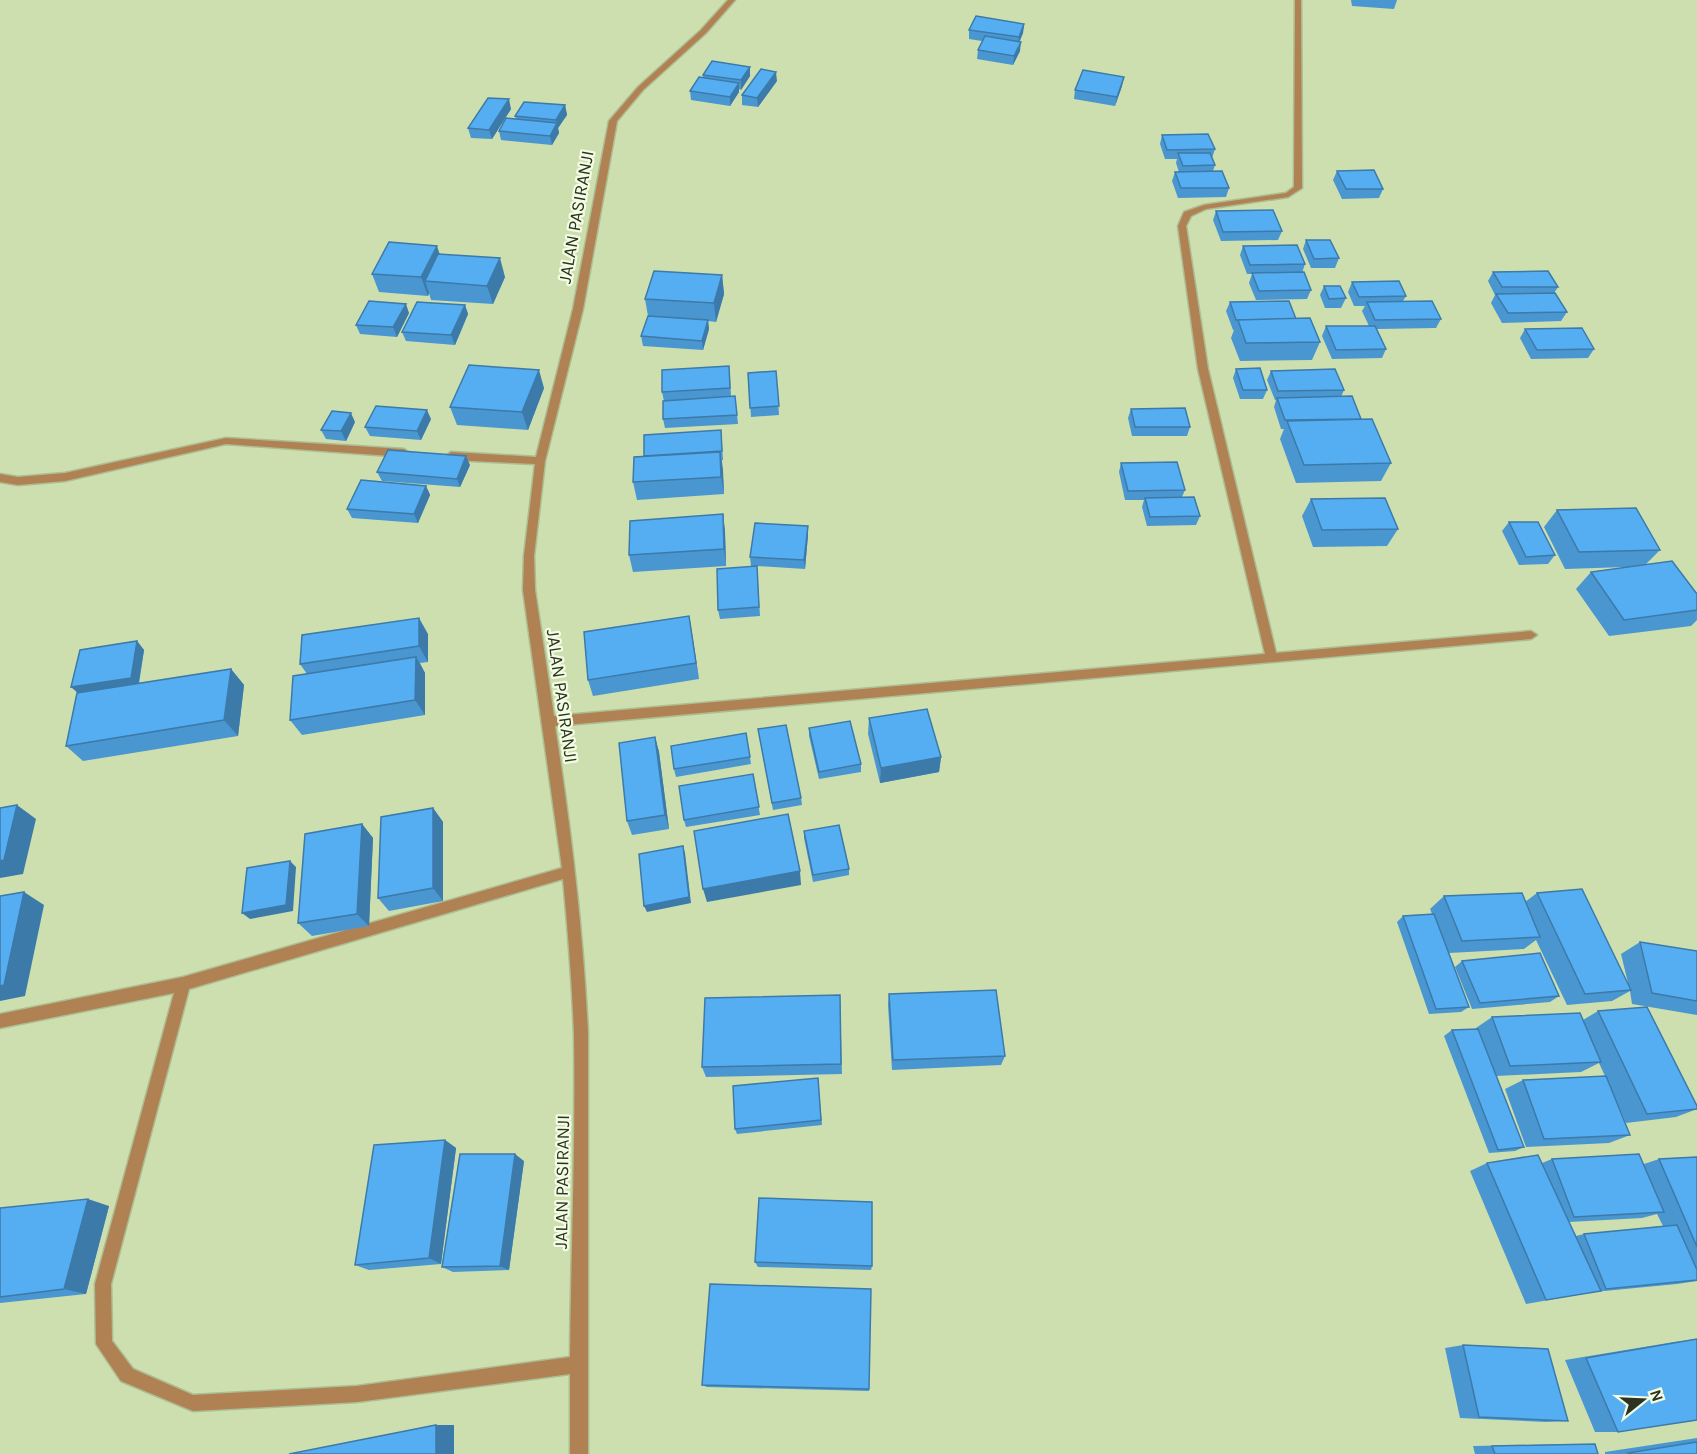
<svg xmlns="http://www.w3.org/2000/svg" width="1697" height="1454" font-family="Karla,sans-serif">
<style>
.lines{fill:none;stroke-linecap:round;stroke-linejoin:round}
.minor-casing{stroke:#adbd92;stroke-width:3}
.minor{fill:#b08153;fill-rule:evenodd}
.wall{fill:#4a96d0;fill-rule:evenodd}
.shaded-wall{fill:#3c7aa9}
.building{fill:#56aef2;stroke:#3c7aa9;stroke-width:1.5}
.labels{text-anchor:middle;stroke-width:4.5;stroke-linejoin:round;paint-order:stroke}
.street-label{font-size:18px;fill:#2c3320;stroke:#f3fde4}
</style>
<rect width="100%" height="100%" fill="#cddfaf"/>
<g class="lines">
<g class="minor-casing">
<g id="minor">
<path d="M728,0H735L706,33L643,90L617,121L583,309L545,461L534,556L535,590L554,716L1265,654L1198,369L1178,226L1184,212L1204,205L1286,193L1294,187L1295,0H1301L1302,188L1288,197L1206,209L1191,216L1186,226L1208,369L1276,653L1531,631L1537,635L1531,639L555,726C571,828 583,930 588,1033V1454H570V1374L357,1402L193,1411L121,1381L96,1344L95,1284L174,993L0,1028V1014L183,977L562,868L523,590L524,556L535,464L451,460L446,456L451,452L536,457L573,309L609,121L638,87L701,30ZM563,879C568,931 572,982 574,1034C576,1142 571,1249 570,1357L357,1386L193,1395L133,1369L112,1341L111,1284L189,989Z"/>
<polygon points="226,438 404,449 409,453 404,457 226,444 65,481 18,485 0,482 0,474 18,477 65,473"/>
</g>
</g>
<use href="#minor" class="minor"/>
</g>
<g class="wall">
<polygon points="1351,0 1397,0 1394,9 1352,6"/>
<polygon points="1024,24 1023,33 1020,41 1020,51 1013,65 977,59 978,50 982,41 969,39 969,30"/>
<polygon points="703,75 750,76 741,90 739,89 739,92 730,106 691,100 690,91 703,78"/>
<polygon points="777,81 758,107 742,105 742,95"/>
<polygon points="1122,86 1115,106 1074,99 1075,90"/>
<polygon points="565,105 567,115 558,128 559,133 552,145 501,140 499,131 516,119 515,116"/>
<polygon points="511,109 492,139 471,138 468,128"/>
<polygon points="1162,135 1215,149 1212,158 1215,165 1213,171 1229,188 1226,197 1178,198 1172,181 1175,172 1179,172 1176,163 1177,159 1165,159 1160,144"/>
<polygon points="1337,171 1383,189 1379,198 1342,199 1333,180"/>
<polygon points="1216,211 1282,231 1278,240 1221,241 1213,220"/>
<polygon points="1306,240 1339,258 1335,268 1311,268 1303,249"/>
<polygon points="1243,246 1305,264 1302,273 1311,290 1307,299 1256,300 1249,283 1252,274 1247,274 1240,255"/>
<polygon points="1493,272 1558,287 1554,293 1567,312 1561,321 1502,323 1491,303 1495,295 1488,281"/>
<polygon points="372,274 505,277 493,304 431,300 429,293 428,296 379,292"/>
<polygon points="722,275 724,294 716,322 708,321 709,329 703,350 643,346 641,336 648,316 645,299"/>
<polygon points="1352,282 1406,296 1403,301 1441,319 1436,328 1377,329 1386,349 1382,358 1332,359 1322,336 1326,326 1369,326 1362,311 1365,306 1354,306 1348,292"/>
<polygon points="1324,286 1346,298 1341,308 1325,308 1320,295"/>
<polygon points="1230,302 1296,319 1320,342 1312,360 1240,361 1231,338 1234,330 1233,330 1226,311"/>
<polygon points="465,305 468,314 455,345 406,341 402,332"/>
<polygon points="409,313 397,337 360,334 356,325"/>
<polygon points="1525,329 1594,349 1588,358 1531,359 1520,338"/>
<polygon points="1236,369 1267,390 1263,399 1240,399 1233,378"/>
<polygon points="776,371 779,415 751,417 748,373"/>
<polygon points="1271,371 1344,390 1341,397 1361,419 1391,463 1381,481 1296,483 1280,439 1284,429 1281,429 1274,407 1276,400 1275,400 1267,380"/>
<polygon points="730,376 731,397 735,396 738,424 665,428 663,419 664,401 662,392"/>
<polygon points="544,388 528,430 457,425 450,407"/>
<polygon points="1131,409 1190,427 1187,436 1132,436 1128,418"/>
<polygon points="431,419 421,440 370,436 365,427"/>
<polygon points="355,422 346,441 326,439 321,430"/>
<polygon points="721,430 723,460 722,460 724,494 637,500 633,482"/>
<polygon points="1121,463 1185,490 1182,497 1200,516 1196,525 1147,526 1142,507 1144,500 1125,500 1119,472"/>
<polygon points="470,465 460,487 382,481 377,472"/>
<polygon points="426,486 430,495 418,523 352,518 347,509"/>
<polygon points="1311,499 1398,529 1387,546 1313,547 1302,516"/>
<polygon points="1557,510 1660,550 1646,564 1697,594 1697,620 1691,626 1609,636 1576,589 1591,572 1626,567 1565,569 1544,527"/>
<polygon points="723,514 725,532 726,566 633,572 629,555"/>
<polygon points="1509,522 1555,555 1548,564 1519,565 1502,531"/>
<polygon points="808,526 808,535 805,569 757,566 760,616 720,619 718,610 751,566 750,557"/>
<polygon points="689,616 699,679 593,696 588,680"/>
<polygon points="428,634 428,662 420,663 425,673 425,715 302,735 290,720 307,674 300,664"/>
<polygon points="137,641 144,650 139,684 231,669 244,685 238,736 83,761 66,746"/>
<polygon points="869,718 941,757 939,772 880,783 868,734"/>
<polygon points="809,728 861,764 861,772 819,779 809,736"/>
<polygon points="758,729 801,798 802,805 773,810"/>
<polygon points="746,733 751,764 676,777 674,769"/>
<polygon points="655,737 659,752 669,829 632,835 627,821"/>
<polygon points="753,774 760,815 686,827 684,820"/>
<polygon points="433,808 443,822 443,901 389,911 378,898"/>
<polygon points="362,824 373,838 369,926 312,936 298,923"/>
<polygon points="804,831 849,869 849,875 813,882 804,838"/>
<polygon points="1537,893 1628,983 1621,954 1640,942 1697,951 1697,1015 1632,1004 1630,991 1612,1001 1567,1005 1536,940 1524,949 1449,953 1469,1007 1461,1012 1429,1014 1397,922 1403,916 1432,914 1430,909 1444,896 1525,902"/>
<polygon points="1462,961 1559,996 1550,1002 1472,1009 1455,967"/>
<polygon points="889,994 1005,1056 1001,1065 892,1070 888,1005"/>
<polygon points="840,995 842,1074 706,1077 702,1067"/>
<polygon points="1598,1011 1697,1109 1676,1117 1626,1123 1613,1094 1630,1135 1609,1143 1526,1147 1505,1089 1523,1080 1605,1076 1599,1063 1581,1072 1496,1076 1524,1147 1515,1151 1489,1153 1444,1036 1452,1030 1476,1029 1476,1028 1492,1017 1583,1020"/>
<polygon points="818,1078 822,1125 737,1134 735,1129"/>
<polygon points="445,1140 456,1148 441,1264 369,1270 355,1265"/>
<path d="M1697,1157V1281L1677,1284L1594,1292L1526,1304L1470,1171L1487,1163H1542L1552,1159L1644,1164L1659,1159ZM1657,1214L1663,1226L1584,1234L1576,1236L1569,1222L1642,1218Z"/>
<polygon points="524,1161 509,1270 453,1272 442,1267"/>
<polygon points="109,1206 86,1294 0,1303 0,1208"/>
<polygon points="755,1262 872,1266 871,1270 758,1267"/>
<polygon points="1697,1339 1618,1432 1595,1432 1565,1360 1674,1342"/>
<polygon points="1463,1345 1568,1421 1546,1422 1460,1418 1445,1348"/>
<polygon points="702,1385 869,1389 869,1391 707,1387"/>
<polygon points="1697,1438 1697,1454 1605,1454 1605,1452"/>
<polygon points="1572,1444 1595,1444 1598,1454 1475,1454 1473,1446"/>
</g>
<g class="shaded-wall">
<polygon points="1024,24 1023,33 1017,46 1019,37"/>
<polygon points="1021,42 1020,51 1013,65 1014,56"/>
<polygon points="750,67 750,76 741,90 741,80"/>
<polygon points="776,72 777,81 758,107 757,98"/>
<polygon points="1124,77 1122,86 1115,106 1117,97"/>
<polygon points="739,83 739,92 730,106 730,97"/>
<polygon points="509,99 511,109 492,139 489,130"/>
<polygon points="565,105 567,115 558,128 559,133 552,145 550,136 557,124 556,120"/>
<polygon points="437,246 443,264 425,281 429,293 428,296 421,277"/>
<polygon points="500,258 505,277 493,304 487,286"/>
<polygon points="722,275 724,294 716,322 714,303"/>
<polygon points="406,304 409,313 397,337 393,327"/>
<polygon points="465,305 468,314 455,345 451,335"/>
<polygon points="708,320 709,329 703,350 702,341"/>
<polygon points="539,370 544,388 528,430 522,412"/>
<polygon points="427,410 431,419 421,440 417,431"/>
<polygon points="351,413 355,422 346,441 341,431"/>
<polygon points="720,452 723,470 724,494 721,477"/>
<polygon points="466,456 470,465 460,487 457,479"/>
<polygon points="426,486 430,495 418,523 414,514"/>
<polygon points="723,514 725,532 726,566 724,549"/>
<polygon points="808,526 808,535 805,569 804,560"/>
<polygon points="689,616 692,633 699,679 696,663"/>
<polygon points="419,618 428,634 428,662 419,646"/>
<polygon points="137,641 144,650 138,686 80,695 71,687"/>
<polygon points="416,657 425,673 425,715 415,700"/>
<polygon points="231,669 244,685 238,736 224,720"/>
<polygon points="655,737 659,752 669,829 665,815"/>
<polygon points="941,757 939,772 880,783 881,768"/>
<polygon points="17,805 36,819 23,874 0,878 0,861"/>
<polygon points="433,808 443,822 443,901 433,888"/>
<polygon points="362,824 373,838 369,926 357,914"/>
<polygon points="683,846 685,853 691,903 647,912 644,906"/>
<polygon points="290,861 296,867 293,911 250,919 242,913"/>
<polygon points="800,871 801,885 707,902 703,889"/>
<polygon points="24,892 44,905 25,996 0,1001 0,986"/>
<polygon points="445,1140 456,1148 441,1264 429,1258"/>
<polygon points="515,1154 524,1161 509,1270 500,1266"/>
<polygon points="88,1199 109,1206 86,1294 64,1289"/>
<rect x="436" y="1425" width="18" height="29"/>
</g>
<g class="building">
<polygon points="976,16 1024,24 1019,37 969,30"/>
<polygon points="985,36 1021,42 1014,56 978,50"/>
<polygon points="712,61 750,67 741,80 703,75"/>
<polygon points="761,69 776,72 757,98 742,95"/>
<polygon points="1083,70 1124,77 1117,97 1075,90"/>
<polygon points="699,77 739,83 730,97 690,91"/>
<polygon points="488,98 509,99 489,130 468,128"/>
<polygon points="524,102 565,105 556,120 515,116"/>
<polygon points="506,118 557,123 550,136 499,131"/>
<polygon points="1208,134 1215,149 1167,150 1162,135"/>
<polygon points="1178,153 1210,153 1215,165 1183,166"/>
<polygon points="1374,170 1383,189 1346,189 1337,171"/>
<polygon points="1222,171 1229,188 1181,188 1175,172"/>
<polygon points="1273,210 1282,231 1223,232 1216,211"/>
<polygon points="1306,240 1330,240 1339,258 1314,259"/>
<polygon points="389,242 437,246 421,277 372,274"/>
<polygon points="1297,245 1305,264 1250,265 1243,246"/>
<polygon points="438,254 500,258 487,286 425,281"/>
<polygon points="654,271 722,275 714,303 645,299"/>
<polygon points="1548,271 1558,287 1502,287 1493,272"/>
<polygon points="1304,272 1311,290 1259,291 1252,273"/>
<polygon points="1399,281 1406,296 1359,297 1352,282"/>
<polygon points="1324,286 1340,286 1346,298 1329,299"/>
<polygon points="1555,293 1567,312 1508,313 1496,294"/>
<polygon points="369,301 406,304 393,327 356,325"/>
<polygon points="1289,301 1296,319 1236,320 1230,302"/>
<polygon points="1432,301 1441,319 1375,320 1367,302"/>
<polygon points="417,302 465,305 451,335 402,332"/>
<polygon points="648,316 708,320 702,341 641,336"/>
<polygon points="1310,318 1320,342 1246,343 1238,320"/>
<polygon points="1326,326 1375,326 1386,349 1336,350"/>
<polygon points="1582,328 1594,349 1537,350 1525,329"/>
<polygon points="469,365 539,370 522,412 450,407"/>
<polygon points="729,366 730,388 662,392 662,370"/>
<polygon points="1260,368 1267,390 1243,390 1236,369"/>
<polygon points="1335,369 1344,390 1278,391 1271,371"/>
<polygon points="776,371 779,406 750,408 748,373"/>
<polygon points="735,396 737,415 663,419 663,401"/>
<polygon points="1352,396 1361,419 1285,420 1277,398"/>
<polygon points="376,406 427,410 417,431 365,427"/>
<polygon points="1185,408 1190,427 1135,427 1131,409"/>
<polygon points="332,411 351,413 341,431 321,430"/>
<polygon points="1372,419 1391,463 1304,465 1287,421"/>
<polygon points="721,430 722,451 644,456 644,435"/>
<polygon points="388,450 466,456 457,479 377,472"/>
<polygon points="720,452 721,477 633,482 634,457"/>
<polygon points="1177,462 1185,490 1128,491 1121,463"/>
<polygon points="361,480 426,486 414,514 347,509"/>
<polygon points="1194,497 1200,516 1150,517 1145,498"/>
<polygon points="1385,498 1398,529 1322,530 1311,499"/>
<polygon points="1636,508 1660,550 1579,552 1557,510"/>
<polygon points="723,514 724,549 629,555 630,521"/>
<polygon points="1509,522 1538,522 1555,555 1526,557"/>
<polygon points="755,523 808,526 804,560 750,557"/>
<polygon points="1672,561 1697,594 1697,610 1624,620 1591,572"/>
<polygon points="757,566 759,607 718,610 717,569"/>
<polygon points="689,616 696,663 588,680 584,632"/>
<polygon points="419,618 419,646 300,664 302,635"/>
<polygon points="137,641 131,678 71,687 80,650"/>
<polygon points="416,657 415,700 290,720 293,676"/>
<polygon points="231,669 224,720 66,746 77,693"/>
<polygon points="927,709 941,757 881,768 869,718"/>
<polygon points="850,721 861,764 819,772 809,728"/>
<polygon points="786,725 801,798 772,803 758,729"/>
<polygon points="746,733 750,757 674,769 671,746"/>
<polygon points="655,737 665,815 627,821 619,743"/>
<polygon points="753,774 759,807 684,820 679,786"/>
<polygon points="17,805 4,860 0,861 0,808"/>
<polygon points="433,808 433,888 378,898 381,817"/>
<polygon points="788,814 800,871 703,889 694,831"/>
<polygon points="362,824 357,914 298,923 305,834"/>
<polygon points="839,825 849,869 813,875 804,831"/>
<polygon points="683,846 689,897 644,906 639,854"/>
<polygon points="290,861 286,905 242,913 247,868"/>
<polygon points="1582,889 1631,990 1585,994 1537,893"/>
<polygon points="24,892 4,985 0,986 0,896"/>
<polygon points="1522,893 1540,937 1462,941 1444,896"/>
<polygon points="1434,914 1469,1007 1436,1009 1403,916"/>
<polygon points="1640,942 1697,951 1697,1001 1652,993"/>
<polygon points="1540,953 1559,996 1480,1003 1462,961"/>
<polygon points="996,990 1005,1056 893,1060 889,994"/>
<polygon points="840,995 841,1064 702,1067 705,998"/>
<polygon points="1647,1007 1697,1106 1697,1109 1647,1114 1598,1011"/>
<polygon points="1580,1013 1601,1062 1510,1066 1492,1017"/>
<polygon points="1478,1029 1524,1147 1498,1150 1452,1030"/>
<polygon points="1606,1076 1630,1135 1544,1139 1523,1080"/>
<polygon points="818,1078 821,1120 735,1129 733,1086"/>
<polygon points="445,1140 429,1258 355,1265 374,1145"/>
<polygon points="460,1154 515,1154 500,1266 442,1267"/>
<polygon points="1639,1154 1664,1212 1574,1217 1552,1159"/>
<polygon points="1538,1155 1601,1291 1546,1300 1487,1163"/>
<polygon points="1697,1157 1697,1247 1659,1159"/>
<polygon points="759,1198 872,1202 872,1266 755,1262"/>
<polygon points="88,1199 64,1289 0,1297 0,1208"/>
<polygon points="1677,1225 1697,1270 1697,1280 1606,1289 1584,1234"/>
<polygon points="710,1284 871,1289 869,1389 702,1385"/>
<polygon points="1697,1339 1697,1420 1618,1432 1586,1358"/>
<polygon points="1463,1345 1548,1349 1568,1421 1479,1417"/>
<polygon points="436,1425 436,1454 289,1454"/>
<polygon points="1697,1442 1697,1454 1629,1454 1628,1453"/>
<polygon points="1595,1444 1598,1454 1495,1454 1492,1446"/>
</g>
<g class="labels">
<g class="street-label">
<text transform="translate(576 217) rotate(-80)" y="6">JALAN PASIRANJI</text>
<text transform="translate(562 696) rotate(82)" y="6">JALAN PASIRANJI</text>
<text transform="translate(562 1182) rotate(-89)" y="6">JALAN PASIRANJI</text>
</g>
</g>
<g transform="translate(1643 1400) rotate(72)" stroke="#f3fde4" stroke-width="4.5" paint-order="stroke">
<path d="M0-4.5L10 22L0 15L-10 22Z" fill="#2c3320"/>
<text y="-9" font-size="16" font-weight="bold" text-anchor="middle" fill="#2c3320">N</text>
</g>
</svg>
